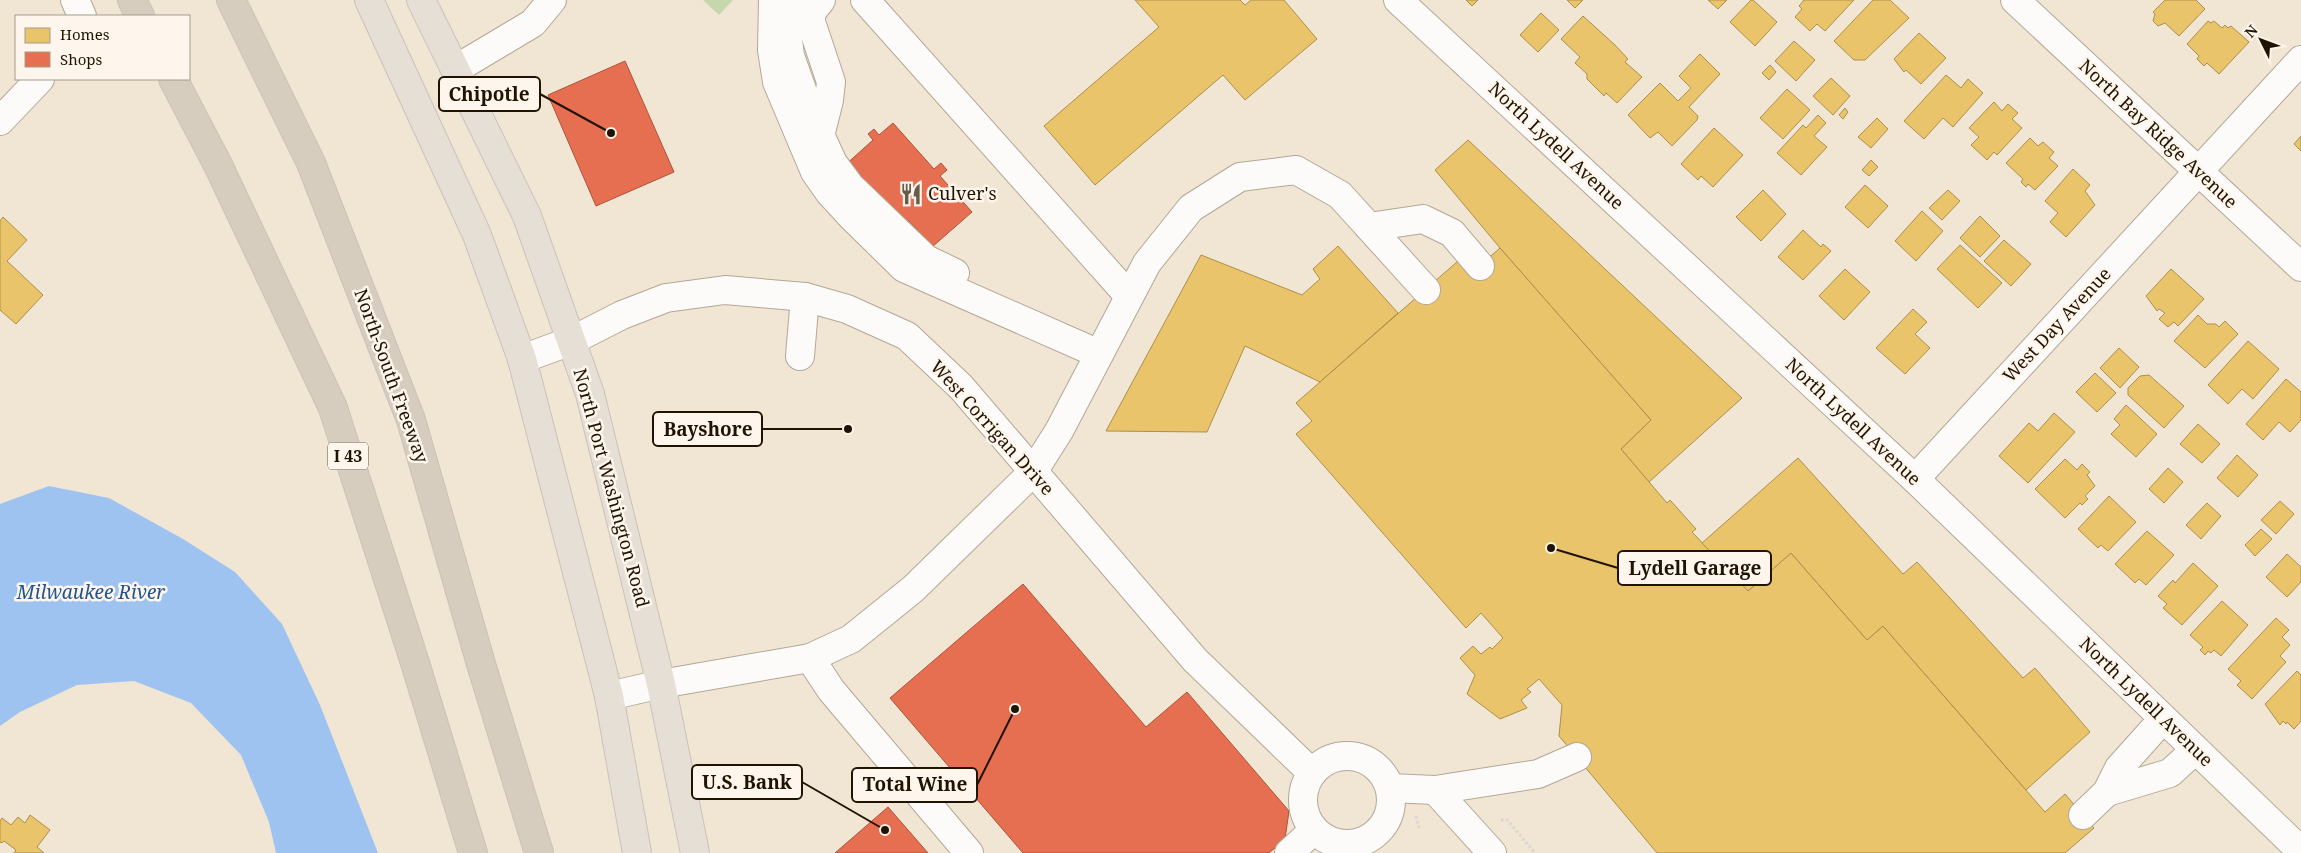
<svg xmlns="http://www.w3.org/2000/svg" width="2301" height="853" font-family="'Noto Serif',serif">
<style>
.green{fill:#c7d7ad}
.water{fill:#9ec3f1}
.homes{fill:#e9c46a;stroke:#ad8f4a}
.shops{fill:#e76f51;stroke:#ac5339}
.lines{fill:none;stroke-linecap:round;stroke-linejoin:round}
.minor-casing{stroke:#b3a796;stroke-width:30}
.major-casing{stroke:#c9c2b8;stroke-width:30}
.highway-casing{stroke:#c9c2b8;stroke-width:30}
.path{stroke:#dad6d0;stroke-width:3;stroke-dasharray:2.5 2.5;stroke-linecap:butt}
.minor{stroke:#fdfbf9;stroke-width:28}
.major{stroke:#e6dfd6;stroke-width:28}
.highway{stroke:#d7cdbf;stroke-width:28}
.labels{text-anchor:middle;stroke-width:5;stroke-linejoin:round;paint-order:stroke}
.shield{fill:#fef6ec;stroke:#635748;stroke-width:1}
.shield-label{font-size:16px;font-weight:bold;fill:#211301}
.street-label{font-size:18px;fill:#211301;stroke:#fef6ec}
.poi-label{font-size:18px;fill:#211301;stroke:#fef6ec;text-anchor:start}
.water-label{font-size:19px;font-style:italic;fill:#22548e;stroke:#fef6ec}
.leader{fill:none;stroke:#211301;stroke-width:2}
.callout-dot{fill:#211301;stroke:#fef6ec;stroke-width:2}
.callout{fill:#fef6ec;stroke:#211301;stroke-width:2}
.callout-label{font-size:19px;text-anchor:middle;font-weight:bold;fill:#211301}
</style>
<rect width="100%" height="100%" fill="#f1e5d4"/>
<polygon class="green" points="703,0 733,0 719,15"/>
<polygon class="water" points="49,486 109,498 183,539 235,572 282,624 320,705 378,853 276,853 269,822 241,755 191,703 134,681 77,685 20,712 0,726 0,504"/>
<g class="homes">
<polygon points="1135,0 1240,0 1245,5 1251,0 1284,0 1317,39 1245,100 1223,75 1095,185 1044,126 1159,27"/>
<polygon points="1466,0 1478,0 1472,6"/>
<polygon points="1567,0 1583,0 1575,8"/>
<polygon points="1708,0 1727,0 1718,9"/>
<polygon points="1751,0 1753,0 1777,22 1755,46 1730,22"/>
<polygon points="1804,0 1854,0 1825,31 1817,24 1810,31 1795,17 1802,9 1799,6"/>
<polygon points="1873,0 1890,0 1909,18 1865,60 1854,60 1834,41"/>
<polygon points="2165,0 2196,0 2205,9 2179,36 2165,23 2158,26 2153,21 2155,14 2153,12"/>
<polygon points="1541,13 1559,30 1538,52 1520,35"/>
<polygon points="1583,16 1615,45 1628,59 1625,62 1642,77 1617,103 1606,93 1604,96 1587,79 1587,74 1575,63 1580,57 1561,39"/>
<polygon points="2208,21 2211,23 2214,21 2222,28 2225,25 2228,28 2231,26 2249,42 2219,74 2207,63 2204,66 2197,59 2199,56 2187,44"/>
<polygon points="1919,33 1946,58 1921,84 1906,70 1904,72 1894,59"/>
<polygon points="1794,41 1815,60 1796,81 1775,61"/>
<polygon points="1700,54 1720,74 1689,107 1698,116 1697,120 1672,146 1658,132 1650,138 1628,115 1660,83 1678,101 1691,88 1679,76"/>
<polygon points="1770,65 1776,72 1769,80 1762,73"/>
<polygon points="1946,75 1961,88 1968,79 1983,93 1953,127 1943,118 1924,139 1904,121"/>
<polygon points="1831,78 1850,96 1833,115 1813,96"/>
<polygon points="1787,89 1810,110 1783,139 1760,118"/>
<polygon points="1994,102 2002,111 2008,104 2018,113 2012,119 2022,128 1997,155 1994,152 1987,160 1971,145 1979,137 1969,128"/>
<polygon points="1845,108 1848,112 1843,119 1839,115"/>
<polygon points="1818,115 1826,123 1814,136 1827,147 1801,175 1777,153 1803,125 1806,128"/>
<polygon points="1877,118 1888,129 1871,148 1858,137"/>
<polygon points="1714,128 1743,155 1713,187 1701,176 1698,180 1681,164"/>
<polygon points="2301,136 2301,151 2294,144"/>
<polygon points="2030,138 2038,146 2043,142 2054,152 2049,158 2058,166 2035,190 2028,184 2026,187 2021,182 2023,179 2006,163"/>
<polygon points="1468,140 1742,398 1649,482 1621,449 1651,420 1500,248 1435,170"/>
<polygon points="1871,160 1878,167 1869,176 1862,170"/>
<polygon points="2073,169 2090,185 2085,191 2095,205 2066,237 2050,222 2058,213 2045,201"/>
<polygon points="1865,185 1888,206 1868,228 1845,207"/>
<polygon points="1763,190 1786,214 1761,241 1736,217"/>
<polygon points="1948,190 1960,201 1942,220 1929,208"/>
<polygon points="1922,211 1943,231 1916,261 1895,241"/>
<polygon points="1980,216 2000,236 1980,257 1960,238"/>
<polygon points="3,217 27,240 7,261 43,295 16,324 0,310 0,221"/>
<polygon points="1803,230 1821,247 1823,244 1831,251 1803,280 1778,257"/>
<polygon points="2004,240 2031,264 2011,286 1984,261"/>
<polygon points="1960,245 2002,283 1978,308 1937,269"/>
<polygon points="1338,246 1398,313 1320,382 1245,346 1207,432 1106,431 1201,255 1302,295 1320,279 1313,269"/>
<polygon points="1500,248 1651,420 1621,449 1667,503 1670,500 1696,529 1692,532 1748,591 1791,553 1867,640 1883,626 2045,812 2065,794 2094,828 2065,853 1657,853 1559,736 1562,705 1539,679 1527,689 1531,692 1521,700 1527,708 1500,719 1467,694 1475,675 1460,658 1473,646 1481,654 1490,647 1492,649 1503,638 1481,613 1466,628 1296,434 1312,421 1296,403 1458,261 1469,275"/>
<polygon points="1845,269 1870,292 1844,320 1819,296"/>
<polygon points="2171,269 2204,299 2178,326 2174,322 2168,327 2159,319 2165,313 2159,309 2157,311 2146,296"/>
<polygon points="1913,309 1927,322 1915,334 1930,348 1905,374 1876,348"/>
<polygon points="2198,315 2207,324 2216,324 2219,327 2225,321 2238,334 2205,368 2174,341"/>
<polygon points="2248,341 2279,369 2253,399 2242,389 2228,404 2208,385"/>
<polygon points="2119,348 2139,367 2120,388 2100,368"/>
<polygon points="2095,373 2116,393 2097,412 2076,392"/>
<polygon points="2149,375 2184,406 2164,428 2128,395 2128,388 2140,376"/>
<polygon points="2286,379 2301,392 2301,420 2290,432 2279,422 2263,440 2246,424"/>
<polygon points="2126,405 2157,434 2136,457 2111,434 2120,425 2114,419"/>
<polygon points="2054,413 2075,432 2028,483 1999,456 2029,423 2038,431"/>
<polygon points="2198,424 2220,444 2202,463 2180,444"/>
<polygon points="2237,455 2258,475 2238,497 2217,478"/>
<polygon points="1798,458 1903,574 1917,562 2023,678 2035,668 2090,732 2026,790 1883,626 1867,640 1791,553 1748,591 1702,543"/>
<polygon points="2065,459 2077,470 2082,464 2090,472 2087,475 2095,486 2085,496 2088,499 2082,505 2080,503 2065,518 2035,489"/>
<polygon points="2168,468 2183,482 2164,503 2149,489"/>
<polygon points="2109,496 2136,522 2108,551 2101,545 2098,548 2078,529"/>
<polygon points="2280,501 2294,514 2276,534 2261,520"/>
<polygon points="2207,503 2221,516 2201,539 2186,525"/>
<polygon points="2261,529 2272,539 2255,556 2245,545"/>
<polygon points="2147,531 2174,555 2146,585 2139,579 2135,583 2115,564"/>
<polygon points="2287,554 2301,567 2301,582 2287,597 2266,577"/>
<polygon points="2193,563 2218,586 2182,625 2163,608 2167,604 2158,596 2173,580 2175,583"/>
<polygon points="2222,601 2248,625 2221,656 2214,650 2211,653 2208,651 2205,655 2200,650 2203,647 2190,635"/>
<polygon points="2276,618 2289,630 2282,637 2290,645 2280,656 2286,662 2252,699 2237,685 2241,681 2228,669"/>
<polygon points="2297,671 2301,675 2301,721 2294,729 2287,722 2286,724 2283,721 2280,725 2265,704"/>
<polygon points="30,815 50,830 37,847 44,853 14,853 16,850 4,841 2,843 0,842 0,821 2,818 11,825 18,817 25,823"/>
</g>
<g class="shops">
<polygon points="625,61 674,172 596,206 548,95"/>
<polygon points="893,123 934,169 941,163 947,170 940,176 972,212 932,247 909,221 901,227 843,167 873,140 868,134 874,129 879,135"/>
<polygon points="1023,584 1146,727 1187,692 1289,811 1285,839 1269,853 1023,853 890,698"/>
<polygon points="888,807 928,853 835,853"/>
</g>
<g class="lines">
<g class="minor-casing">
<g id="minor">
<polyline points="75,0 82,16"/>
<polyline points="773,0 772,50 777,82 815,172 829,192 852,217 904,268 1099,354"/>
<polyline points="793,0 787,31 790,56 811,115 833,163 850,186 926,259 955,273"/>
<polyline points="865,0 1129,296"/>
<polyline points="1398,0 1915,479 2301,851"/>
<polyline points="2015,0 2301,267"/>
<polyline points="456,69 533,23 552,0"/>
<polyline points="0,121 40,79"/>
<polyline points="820,136 829,100 831,82 811,22 811,13 821,0"/>
<polyline points="1369,227 1423,219 1452,233 1480,266"/>
<polyline points="800,356 805,297"/>
<polyline points="522,359 571,341 622,315 666,298 725,290 805,297 847,309 907,336 961,387 1195,660 1312,773"/>
<polyline points="1915,479 2301,60"/>
<polyline points="810,658 831,690 969,853"/>
<polyline points="609,696 661,684 810,658 851,639 913,589 1033,472 1059,431 1147,263 1191,208 1240,177 1296,170 1340,195 1426,290"/>
<circle cx="1347" cy="800" r="44"/>
<polyline points="1390,788 1435,790 1538,774 1577,757"/>
<polyline points="1435,790 1492,853"/>
<polyline points="2107,792 2170,773 2195,750"/>
<polyline points="2083,815 2107,792 2119,768 2163,719"/>
<polyline points="1289,853 1314,830"/>
</g>
</g>
<g class="major-casing">
<g id="major">
<polyline points="369,0 477,235 522,359 609,696 637,853"/>
<polyline points="421,0 527,216 590,394 661,684 695,853"/>
</g>
</g>
<g class="highway-casing">
<g id="highway">
<polyline points="132,0 140,16"/>
<polyline points="231,0 311,163 411,420 481,664 539,853"/>
<polyline points="173,79 218,165 333,408 416,666 473,853"/>
</g>
</g>
<g class="path">
<polyline points="1416,816 1419,828"/>
<polyline points="1501,820 1507,820 1535,853"/>
</g>
<use href="#minor" class="minor"/>
<use href="#major" class="major"/>
<use href="#highway" class="highway"/>
</g>
<defs>
<g id="restaurant-bare" transform="scale(1.725)"><path d="M-5-6h1v4h1v-4h1v4h1v-4h1v5L-1.5 .5V6h-2V.5L-5-1ZM5-6V6H3V1.5H1.5Q1.5-4 5-6Z" fill="#6a5c4b" stroke="#fef6ec" stroke-width="2.5" paint-order="stroke"/></g>
</defs>
<g fill-rule="evenodd">
<use href="#restaurant-bare" x="911" y="194"/>
</g>
<g class="labels">
<rect class="shield" x="328" y="442.5" width="40" height="27" rx="4"/>
<g class="shield-label">
<text x="348" y="462">I 43</text>
</g>
<g class="street-label">
<text transform="translate(2158 134) rotate(43)" y="6">North Bay Ridge Avenue</text>
<text transform="translate(1556 146) rotate(43)" y="6">North Lydell Avenue</text>
<text transform="translate(2057 325) rotate(-47)" y="6">West Day Avenue</text>
<text transform="translate(391 376) rotate(70)" y="6">North-South Freeway</text>
<text transform="translate(1853 422) rotate(43)" y="6">North Lydell Avenue</text>
<text transform="translate(992 428) rotate(48)" y="6">West Corrigan Drive</text>
<text transform="translate(611 488) rotate(75)" y="6">North Port Washington Road</text>
<text transform="translate(2146 702) rotate(44)" y="6">North Lydell Avenue</text>
</g>
<g class="poi-label">
<text x="928" y="200">Culver's</text>
</g>
<g class="water-label">
<text x="91" y="599">Milwaukee River</text>
</g>
</g>
<path class="leader" d="M611 133L540 94M848 429L762 429M1551 548L1618 568M885 830L802 782M1015 709L977 785"/>
<g class="callout-dot">
<circle cx="611" cy="133" r="5"/>
<circle cx="848" cy="429" r="5"/>
<circle cx="1551" cy="548" r="5"/>
<circle cx="885" cy="830" r="5"/>
<circle cx="1015" cy="709" r="5"/>
</g>
<g class="callout">
<rect x="439" y="77" width="101" height="34" rx="5"/>
<rect x="653" y="412" width="109" height="34" rx="5"/>
<rect x="1618" y="551" width="153" height="34" rx="5"/>
<rect x="692" y="765" width="110" height="34" rx="5"/>
<rect x="852" y="768" width="125" height="34" rx="5"/>
</g>
<g class="callout-label">
<text x="489" y="101">Chipotle</text>
<text x="708" y="436">Bayshore</text>
<text x="1695" y="575">Lydell Garage</text>
<text x="747" y="789">U.S. Bank</text>
<text x="915" y="791">Total Wine</text>
</g>
<rect x="15" y="15" width="175" height="65" fill="#fef6ec" stroke="#a69b8e"/>
<rect x="25" y="28" width="25" height="15" fill="#e9c46a" stroke="#a69b8e"/>
<text x="60" y="40" font-size="15" fill="#211301">Homes</text>
<rect x="25" y="52" width="25" height="15" fill="#e76f51" stroke="#a69b8e"/>
<text x="60" y="65" font-size="15" fill="#211301">Shops</text>
<g transform="translate(2261 40) rotate(312)" stroke="#fef6ec" stroke-width="4" paint-order="stroke">
<path d="M0-4L9 19L0 12L-9 19Z" fill="#211301"/>
<text y="-8" font-size="14" font-weight="bold" text-anchor="middle" fill="#211301">N</text>
</g>
</svg>
